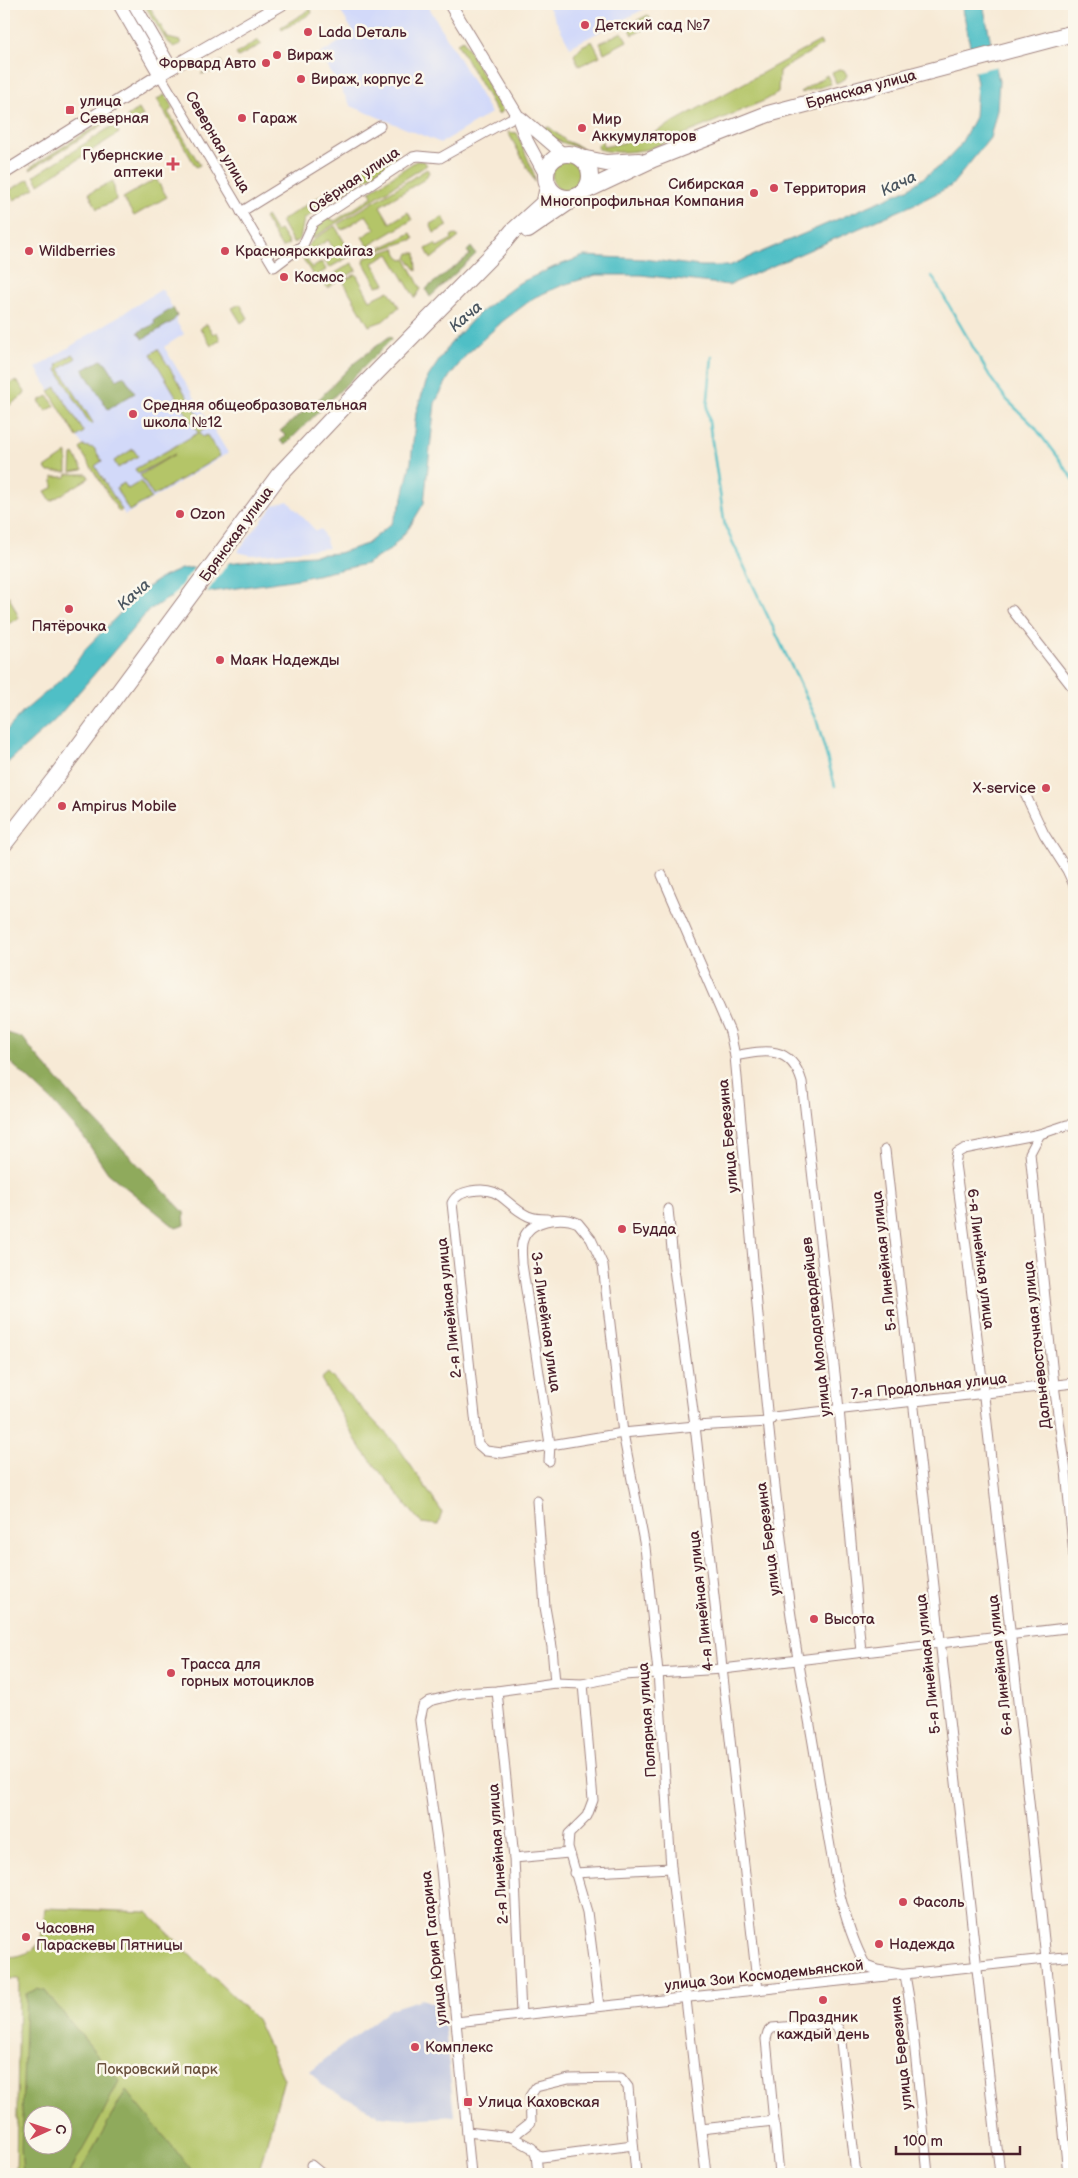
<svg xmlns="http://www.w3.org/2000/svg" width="1078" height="2178" font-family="'Balsamiq Sans',sans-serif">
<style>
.built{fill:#d2d9f9}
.industrial{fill:#bcc3de}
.green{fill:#b4c568;stroke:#7f724a;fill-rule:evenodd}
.forest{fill:#8faa5c;stroke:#6c6444;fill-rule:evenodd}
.water{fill:#50bfc6;stroke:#4d6f78}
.pier{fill:#f7ead6}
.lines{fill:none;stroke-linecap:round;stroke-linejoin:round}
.stream{stroke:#50bfc6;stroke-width:2.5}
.street-casing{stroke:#a08480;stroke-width:11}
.secondary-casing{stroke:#a08480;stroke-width:14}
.highway-casing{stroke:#a08480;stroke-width:18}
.street{stroke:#fff;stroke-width:9}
.secondary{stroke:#fff;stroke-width:12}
.highway{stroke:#fff;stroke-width:16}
.poi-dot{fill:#d1495b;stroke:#fbf7ec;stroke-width:2}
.labels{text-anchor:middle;stroke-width:5;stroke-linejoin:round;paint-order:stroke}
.poi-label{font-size:15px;fill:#4a1f2b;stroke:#fbf7ec;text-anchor:start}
.street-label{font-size:15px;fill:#4a1f2b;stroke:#fbf7ec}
.park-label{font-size:15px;fill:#6a513d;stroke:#fbf7ec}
.water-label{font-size:16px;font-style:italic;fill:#4c5761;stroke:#fbf7ec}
</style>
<rect width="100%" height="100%" fill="#fbf7ec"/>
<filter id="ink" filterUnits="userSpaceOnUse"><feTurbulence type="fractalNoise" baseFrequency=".02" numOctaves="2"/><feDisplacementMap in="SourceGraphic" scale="10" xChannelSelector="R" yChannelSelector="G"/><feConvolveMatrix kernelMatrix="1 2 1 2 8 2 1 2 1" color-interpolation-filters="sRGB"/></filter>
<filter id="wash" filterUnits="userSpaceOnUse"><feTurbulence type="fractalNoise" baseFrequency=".0096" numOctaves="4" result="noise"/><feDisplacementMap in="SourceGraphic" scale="20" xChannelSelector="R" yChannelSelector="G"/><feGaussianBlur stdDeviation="1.12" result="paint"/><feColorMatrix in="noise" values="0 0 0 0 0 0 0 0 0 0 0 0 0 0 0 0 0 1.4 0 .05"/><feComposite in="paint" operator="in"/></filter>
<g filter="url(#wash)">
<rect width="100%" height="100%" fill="#f7ead6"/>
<g class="built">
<polygon points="336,4 427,4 491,113 441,143 351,106 320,54 354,33"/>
<polygon points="547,4 654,4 570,47"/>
<polygon points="162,289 177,316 177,323 184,334 164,347 228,453 125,515 36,368"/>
<polygon points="288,501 316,531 321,529 329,548 251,555 237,552 274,505"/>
</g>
<polygon class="industrial" points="422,1999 443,2007 454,2116 410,2119 381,2116 321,2085 310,2071 390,2009"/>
<g class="green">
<polygon points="144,4 148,4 168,38 180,41 181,44 174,47 166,40"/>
<polygon points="311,9 312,13 282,30 281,27"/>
<polygon points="648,15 653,24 633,35 628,25"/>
<polygon points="622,32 627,41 604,53 600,43"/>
<polygon points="258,40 262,44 238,57 236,54"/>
<polygon points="463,40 503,111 498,114 457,43"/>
<polygon points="592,41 600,56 579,66 574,55 582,46"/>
<path d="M820,41L822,45L779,71L778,93L766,100L649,149C632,152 616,154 598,149V145L602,141L603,147L643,139Z"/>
<polygon points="221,61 222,65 214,71 201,74"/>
<polygon points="839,69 844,70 847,75 845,79 836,83 832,72"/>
<polygon points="827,75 831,84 801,93 800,92"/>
<polygon points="165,95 171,103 172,109 168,112 200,165 196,167 157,99"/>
<polygon points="139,109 143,116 130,123 127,116"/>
<polygon points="111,117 112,119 30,170 32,166"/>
<polygon points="114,125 119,133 39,184 34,176"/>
<path d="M549,127L566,141L585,149C570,145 552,142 544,128Z"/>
<polygon points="508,132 517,133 534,174 535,182"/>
<polygon points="392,150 397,159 304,219 300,239 293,243 281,221"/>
<circle cx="568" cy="176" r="16"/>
<polygon points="416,161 424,161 427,165 313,238 311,236 317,226 329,218 335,221 370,198 372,197 370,191"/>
<polygon points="427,169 429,172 425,179 380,206 390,223 408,212 412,220 368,246 362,237 375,229 366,215 342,230 338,224"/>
<polygon points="29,179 35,188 14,200 8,191"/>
<polygon points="156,179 167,197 134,216 123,198"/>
<polygon points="113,181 116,200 97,209 89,193"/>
<polygon points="266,216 276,232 280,230 289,244 282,248 264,218"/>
<polygon points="443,217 448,226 434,233 430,224"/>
<polygon points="335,226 352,255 329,268 325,261 337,254 328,240 304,255 312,268 322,262 326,270 314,277 300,254 314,239"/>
<polygon points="411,233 414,239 368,254"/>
<polygon points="456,235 459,237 431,259 426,249 435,244 437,247 452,239 451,236"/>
<polygon points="395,248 397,254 402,260 406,259 421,289 415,298 389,254 373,263 385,284 377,286 364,263 365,258"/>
<polygon points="409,253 416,253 417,271 407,258"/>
<polygon points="352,263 357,270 327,288 322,281"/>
<polygon points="356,274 370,300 389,291 399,307 383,321 369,326 343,281"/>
<polygon points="240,304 248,318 241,323 232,308"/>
<polygon points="207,324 213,334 217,332 220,340 211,346 200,328"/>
<polygon points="158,349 206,428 199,433 203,437 207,435 220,456 153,496 140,475 175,454 138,474 135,469 198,433 151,354"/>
<polygon points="73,354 76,358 60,369 93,423 90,424 57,370 58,364"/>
<polygon points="14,381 18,382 25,392 24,395 4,409 4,388"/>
<polygon points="56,387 84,432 77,437 49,391"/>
<polygon points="48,396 55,406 46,411 39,401"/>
<polygon points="83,446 94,448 102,461 95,466 122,510 119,512 80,449"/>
<polygon points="133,449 138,456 118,468 114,461"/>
<polygon points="67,453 67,472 48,472 45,468"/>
<polygon points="74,454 83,470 71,472 72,455"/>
<polygon points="67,474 87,474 89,478 51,501 45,491 53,488 53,477 66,477"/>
<polygon points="141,481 151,498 129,511 116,488 124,483 128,489"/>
<polygon points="9,596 19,618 4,626 4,598"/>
<polygon points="328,1373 397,1445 442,1512 438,1525 421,1523 360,1447 321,1379"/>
<path d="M45,1908L147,1912L256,2019L284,2079L258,2174H16L19,1979H9V1957C45,1953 41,1938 45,1908ZM32,2116H62V2146H32Z"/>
</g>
<g class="forest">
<polygon points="471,247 476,254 430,297 426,290 428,287 470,255 467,251"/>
<polygon points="173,308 177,316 172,322 143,339 138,332 155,324 154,320"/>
<polygon points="390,336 392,339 285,445 280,441 285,435 280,431 320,398 353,364"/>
<polygon points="101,360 106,363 117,380 124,376 135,393 108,409 83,370"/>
<polygon points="4,1032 23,1038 35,1054 80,1105 184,1212 185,1225 176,1228 108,1173 83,1136 50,1099 9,1061 4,1054"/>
<path d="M37,1989L45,1991L119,2081L101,2117L69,2174H23L21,2148L26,1994ZM32,2116H62V2146H32Z"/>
<polygon points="126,2090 195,2174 79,2174"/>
</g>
<polygon class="water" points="962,4 983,4 999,81 997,110 990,138 951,186 917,203 729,285 641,275 596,275 563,285 535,297 503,321 467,354 449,377 435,403 424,503 409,528 390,550 366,564 298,579 169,598 149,610 55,720 4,766 4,733 24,711 63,678 73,667 86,648 143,590 159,579 181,569 260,559 339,553 367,544 392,523 402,501 411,462 416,412 428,377 450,344 478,314 519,283 554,267 584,256 644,259 700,266 729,266 908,189 945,162 959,147 975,117 977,83"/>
<g class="pier">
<polygon points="993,43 998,66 973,72 968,48"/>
<polygon points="230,561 205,595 169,601 196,565"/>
</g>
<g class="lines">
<g class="stream">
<polyline points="932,276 992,380 1007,400 1034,426 1074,480"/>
<polyline points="712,357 707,409 725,526 816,718 835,786"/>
</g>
</g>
</g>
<g filter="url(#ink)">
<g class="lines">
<g class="street-casing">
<g id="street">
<polyline points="160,75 274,267 303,245 313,223 413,157 418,156 440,158 517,115"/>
<polyline points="241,212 380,126"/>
<polyline points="1012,610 1074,689"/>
<polyline points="1026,796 1044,834 1067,870 1074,885"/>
<path d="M662,875L730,1032L735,1056C752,1240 765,1425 790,1609C797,1658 807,1706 815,1755C827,1821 834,1908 866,1966L877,1970L905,1975L910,2004L928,2174"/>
<path d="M735,1056C766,1050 791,1045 802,1082L839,1409L861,1652"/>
<polyline points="1040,1134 1030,1153 1054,1385 1066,1471 1074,1556"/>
<polyline points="885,1150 1000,2174"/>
<polyline points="668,1209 674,1269 695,1426 758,1990"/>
<path d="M547,1219C540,1219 534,1219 528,1216C504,1205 502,1185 471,1191C462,1193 456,1195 452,1203L478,1444L486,1451L502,1453L623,1433L695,1426L769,1422L773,1417L1074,1383"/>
<path d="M549,1461L550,1444L522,1264C522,1257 520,1247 523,1240C529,1220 561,1215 578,1223L591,1239L603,1265L623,1433L645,1547L658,1672L671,1868L706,2174"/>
<polyline points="537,1501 545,1607 552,1647 555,1683"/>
<polyline points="583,1684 593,1800 587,1816 569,1834 568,1847 587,1912 599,2006"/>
<polyline points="497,1691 514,1858 521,2015"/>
<polyline points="514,1858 569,1853"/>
<polyline points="574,1873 671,1868"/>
<polyline points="456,2022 1074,1956"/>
<polyline points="701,2129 774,2121"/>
<polyline points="467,2132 512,2137 531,2122 530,2096 536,2087 569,2079 621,2078 628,2087 636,2174"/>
<polyline points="512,2137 532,2148 536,2155 542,2157 633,2145"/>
<polyline points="536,2155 538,2174"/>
<polyline points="311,2165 322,2174"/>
<polyline points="471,2174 441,1869 420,1720 423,1706 430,1701 462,1693 497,1691 555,1683 583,1684 624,1675 723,1669 1074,1627"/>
<polyline points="779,2174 766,2039 768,2032 772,2028 831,2023 838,2028 840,2033 856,2174"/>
<path d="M1068,2174C1049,1978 1027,1781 1005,1585C989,1444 975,1304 955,1164L957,1153L964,1149L1040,1134L1067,1125H1074"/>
</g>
</g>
<g class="secondary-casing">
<g id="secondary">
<polyline points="119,4 160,75"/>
<polyline points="134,4 171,68"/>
<polyline points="450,4 517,115 527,141 546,176"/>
<polyline points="521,118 563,154"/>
<polyline points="4,173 171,68 282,4"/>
</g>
</g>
<g class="highway-casing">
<g id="highway">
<circle cx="568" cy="176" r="22"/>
<polyline points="581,158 606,163 639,161"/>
<polyline points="585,191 653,159 768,114 1074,33"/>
<polyline points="528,230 576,197"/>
<polyline points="4,844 53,781 279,475 365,384 497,250 512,232 545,202 548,186"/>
</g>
</g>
<use href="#street" class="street"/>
<use href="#secondary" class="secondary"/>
<use href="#highway" class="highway"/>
</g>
</g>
<g class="poi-dot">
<circle cx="585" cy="25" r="5"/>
<circle cx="308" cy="32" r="5"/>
<circle cx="277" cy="55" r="5"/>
<circle cx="266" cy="63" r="5"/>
<circle cx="301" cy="79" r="5"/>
<rect x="65" y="105" width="10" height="10" rx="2.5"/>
<circle cx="242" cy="118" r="5"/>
<circle cx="582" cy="128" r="5"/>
<path d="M170.5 156.5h5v5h5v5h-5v5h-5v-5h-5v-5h5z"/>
<circle cx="774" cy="188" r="5"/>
<circle cx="754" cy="193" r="5"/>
<circle cx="29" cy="251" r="5"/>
<circle cx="225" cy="251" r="5"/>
<circle cx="284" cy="277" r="5"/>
<circle cx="133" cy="414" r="5"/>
<circle cx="180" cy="514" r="5"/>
<circle cx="69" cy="609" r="5"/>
<circle cx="220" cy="660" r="5"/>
<circle cx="1046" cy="788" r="5"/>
<circle cx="62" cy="806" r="5"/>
<circle cx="622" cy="1229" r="5"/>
<circle cx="814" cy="1619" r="5"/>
<circle cx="171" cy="1673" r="5"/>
<circle cx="903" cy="1902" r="5"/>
<circle cx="26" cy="1937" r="5"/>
<circle cx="879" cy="1944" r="5"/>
<circle cx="823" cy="2000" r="5"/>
<circle cx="415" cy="2047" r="5"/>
<rect x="463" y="2097" width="10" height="10" rx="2.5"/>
</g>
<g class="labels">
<g class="poi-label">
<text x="595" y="30">Детский сад №7</text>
<text x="318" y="37">Lada Dеталь</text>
<text x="287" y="60">Вираж</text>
<text x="256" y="68" text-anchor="end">Форвард Авто</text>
<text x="311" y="84">Вираж, корпус 2</text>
<text x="80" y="106">улица<tspan x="80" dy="17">Северная</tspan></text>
<text x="252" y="123">Гараж</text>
<text x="592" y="124">Мир<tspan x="592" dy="17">Аккумуляторов</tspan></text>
<text x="163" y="160" text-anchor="end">Губернские<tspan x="163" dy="17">аптеки</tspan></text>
<text x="744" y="189" text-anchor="end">Сибирская<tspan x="744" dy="17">Многопрофильная Компания</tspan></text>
<text x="784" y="193">Территория</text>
<text x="39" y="256">Wildberries</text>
<text x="235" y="256">Красноярсккрайгаз</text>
<text x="294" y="282">Космос</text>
<text x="143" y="410">Средняя общеобразовательная<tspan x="143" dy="17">школа №12</tspan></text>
<text x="190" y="519">Ozon</text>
<text x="69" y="631" text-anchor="middle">Пятёрочка</text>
<text x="230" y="665">Маяк Надежды</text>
<text x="1036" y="793" text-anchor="end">X-service</text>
<text x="72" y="811">Ampirus Mobile</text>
<text x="632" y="1234">Будда</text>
<text x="824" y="1624">Высота</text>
<text x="181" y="1669">Трасса для<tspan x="181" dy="17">горных мотоциклов</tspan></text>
<text x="913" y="1907">Фасоль</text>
<text x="36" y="1933">Часовня<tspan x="36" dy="17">Параскевы Пятницы</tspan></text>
<text x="889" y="1949">Надежда</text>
<text x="823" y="2022" text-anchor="middle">Праздник<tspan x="823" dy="17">каждый день</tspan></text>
<text x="425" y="2052">Комплекс</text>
<text x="478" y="2107">Улица Каховская</text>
</g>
<g class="street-label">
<text transform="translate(861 89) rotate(-15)" y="5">Брянская улица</text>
<text transform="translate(218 142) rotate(60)" y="5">Северная улица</text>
<text transform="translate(354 180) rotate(-34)" y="5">Озёрная улица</text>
<text transform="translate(236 534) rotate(-54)" y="5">Брянская улица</text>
<text transform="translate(728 1136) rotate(-95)" y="5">улица Березина</text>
<text transform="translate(981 1259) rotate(83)" y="5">6-я Линейная улица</text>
<text transform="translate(884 1261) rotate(-96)" y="5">5-я Линейная улица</text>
<text transform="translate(449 1308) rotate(-96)" y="5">2-я Линейная улица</text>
<text transform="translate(546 1322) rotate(82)" y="5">3-я Линейная улица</text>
<text transform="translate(816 1327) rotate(-96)" y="5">улица Молодогвардейцев</text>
<text transform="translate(1037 1345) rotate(-96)" y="5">Дальневосточная улица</text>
<text transform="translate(929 1386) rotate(-6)" y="5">7-я Продольная улица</text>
<text transform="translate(768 1539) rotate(-97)" y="5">улица Березина</text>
<text transform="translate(701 1601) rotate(-96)" y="5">4-я Линейная улица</text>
<text transform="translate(928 1664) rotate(-96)" y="5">5-я Линейная улица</text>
<text transform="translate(1000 1665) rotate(-96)" y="5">6-я Линейная улица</text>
<text transform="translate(647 1720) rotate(-94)" y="5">Полярная улица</text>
<text transform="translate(498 1854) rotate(-94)" y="5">2-я Линейная улица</text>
<text transform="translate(434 1948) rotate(-96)" y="5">улица Юрия Гагарина</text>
<text transform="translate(764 1975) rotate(-6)" y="5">улица Зои Космодемьянской</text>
<text transform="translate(901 2053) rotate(-96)" y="5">улица Березина</text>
</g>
<g class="park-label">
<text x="157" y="2074">Покровский парк</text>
</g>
<g class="water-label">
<text transform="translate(898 183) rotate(-26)" y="6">Кача</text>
<text transform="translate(465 316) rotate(-41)" y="6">Кача</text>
<text transform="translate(133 594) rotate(-42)" y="6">Кача</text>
</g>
</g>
<rect width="1078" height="2178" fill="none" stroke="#fbf7ec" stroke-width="20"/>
<g transform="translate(48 2130) rotate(87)"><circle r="24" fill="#fbf7ec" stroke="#b4a19f"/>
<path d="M0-4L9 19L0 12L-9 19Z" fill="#d1495b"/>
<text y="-8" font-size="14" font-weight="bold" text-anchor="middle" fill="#4a1f2b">С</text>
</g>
<path d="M896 2146v8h124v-8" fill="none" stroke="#4a1f2b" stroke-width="2.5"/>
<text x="903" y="2146" font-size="15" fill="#4a1f2b" stroke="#fbf7ec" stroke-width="4" paint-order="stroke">100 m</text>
</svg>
